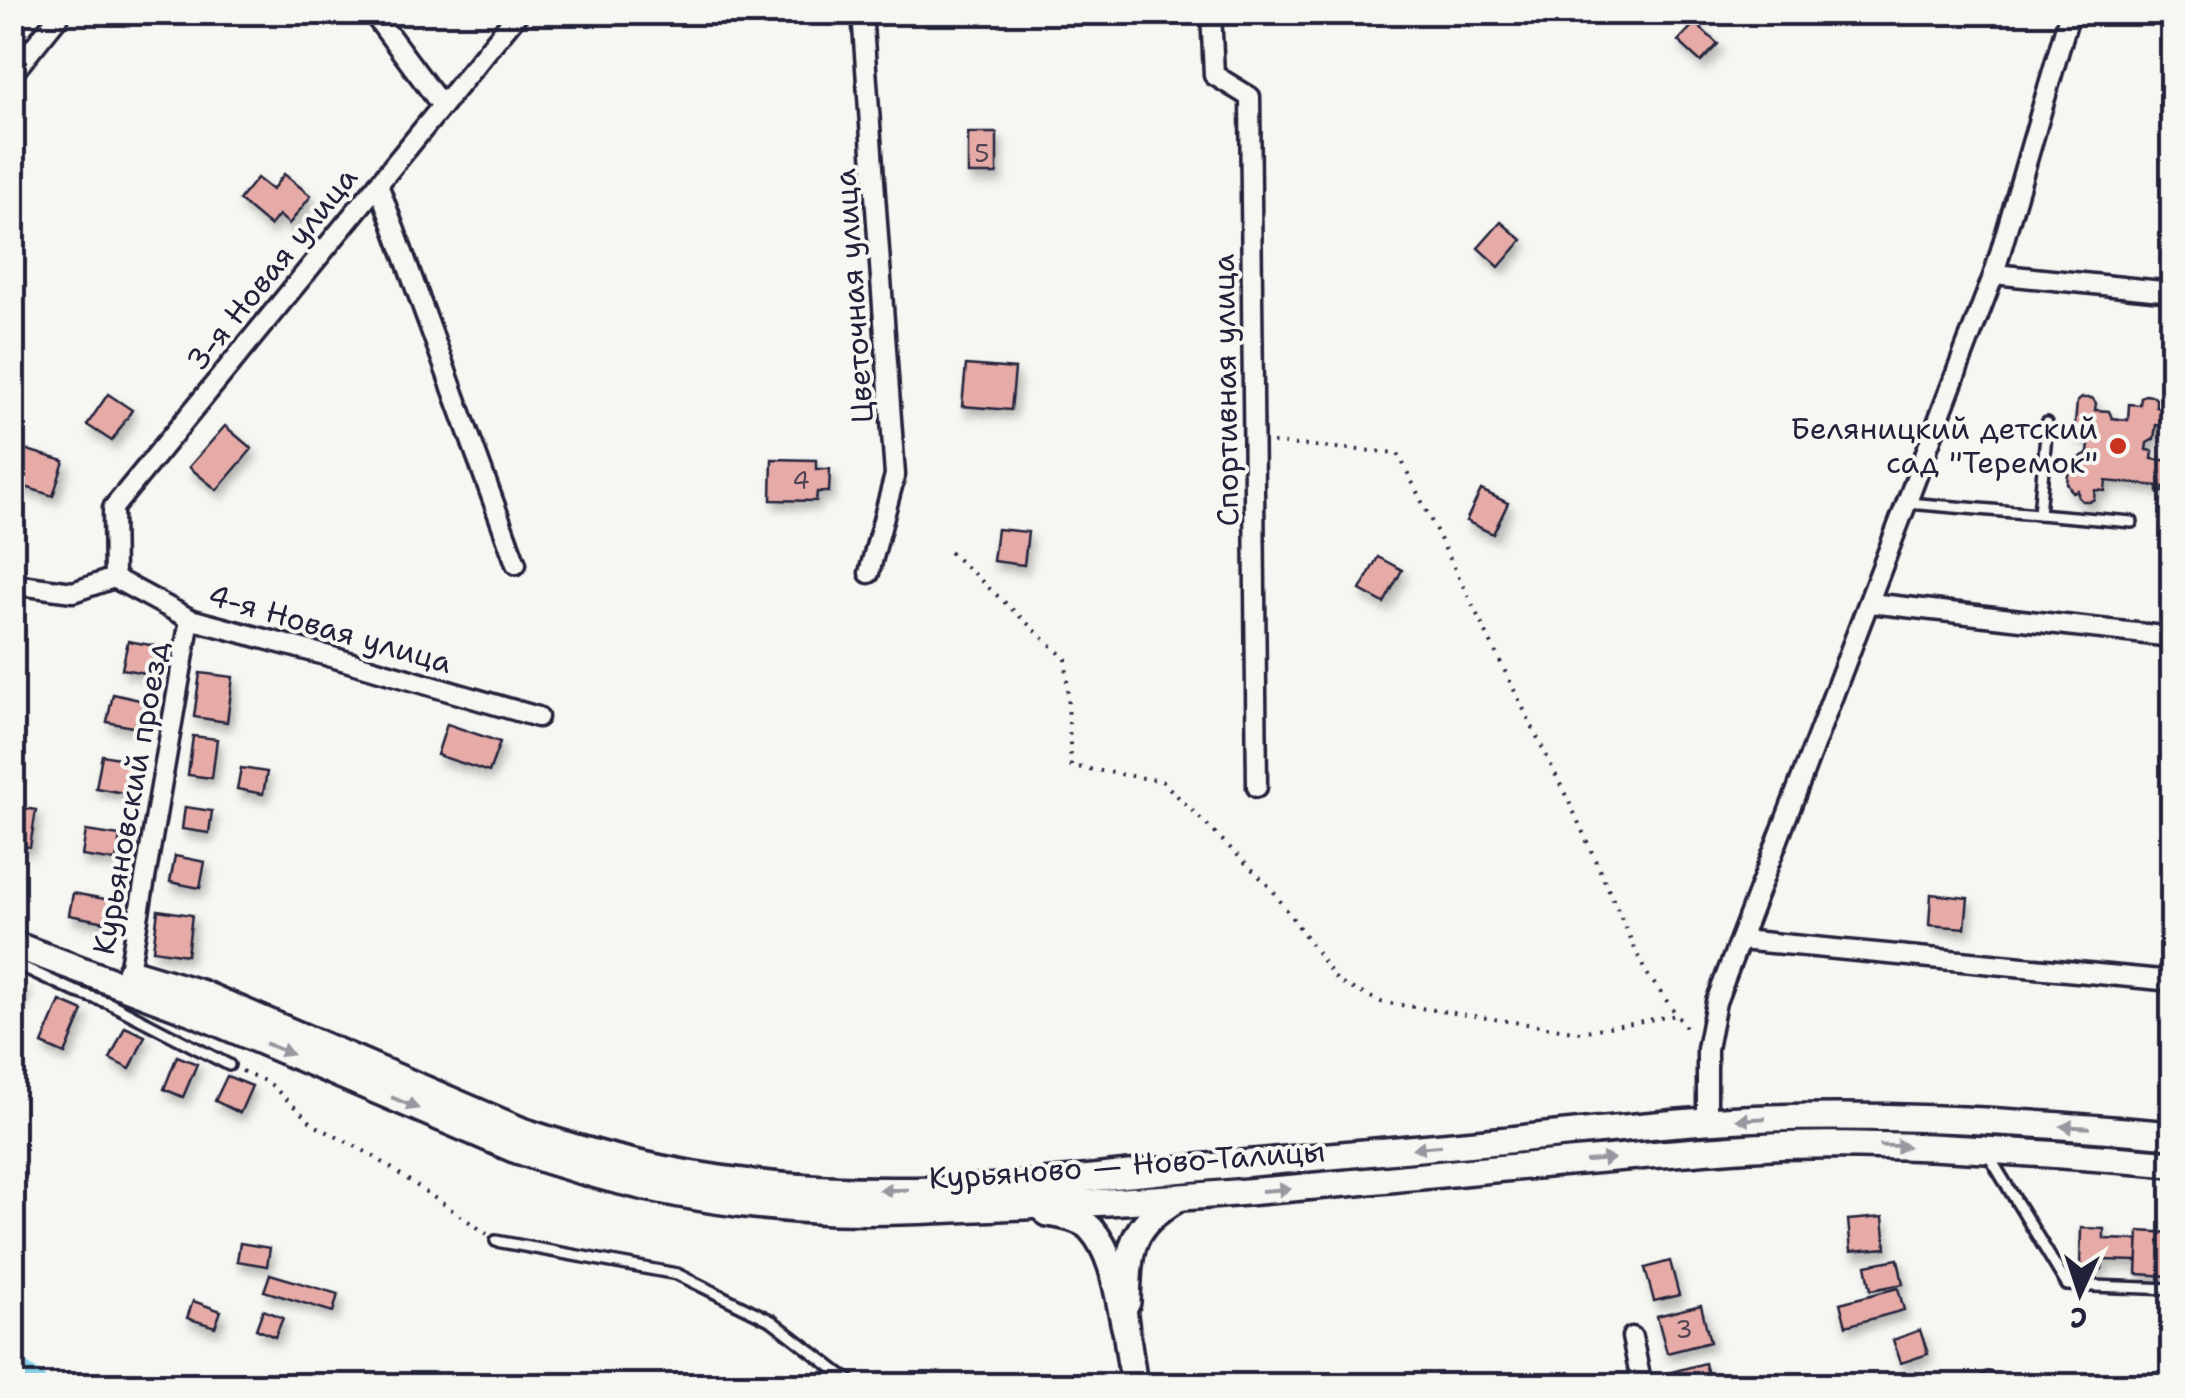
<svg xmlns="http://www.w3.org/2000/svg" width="2185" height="1398" font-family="'Shantell Sans',sans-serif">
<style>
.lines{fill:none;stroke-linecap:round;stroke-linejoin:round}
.river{stroke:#87d0e8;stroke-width:35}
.building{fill:#e6aba7;stroke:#22223b;stroke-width:2.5;filter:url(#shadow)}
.lane-casing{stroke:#22223b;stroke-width:16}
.street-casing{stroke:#22223b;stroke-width:25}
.secondary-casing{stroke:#22223b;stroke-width:32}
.path{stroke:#22223b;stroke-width:4;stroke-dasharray:2.5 8;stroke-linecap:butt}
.lane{stroke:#f6f6f2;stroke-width:9}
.street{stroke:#f6f6f2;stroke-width:18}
.secondary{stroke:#f6f6f2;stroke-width:25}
.oneway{fill:#9797a0}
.poi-dot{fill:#c8321e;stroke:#f6f6f2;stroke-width:4}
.labels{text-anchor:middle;stroke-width:8;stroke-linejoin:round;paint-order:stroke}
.number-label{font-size:25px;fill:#534456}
.street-label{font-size:30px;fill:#22223b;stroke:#f6f6f2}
.poi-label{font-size:30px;fill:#22223b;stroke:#f6f6f2;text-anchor:end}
</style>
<defs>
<filter id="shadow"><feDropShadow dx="4" dy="7" stdDeviation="5" flood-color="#0004"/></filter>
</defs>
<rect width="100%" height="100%" fill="#f6f6f2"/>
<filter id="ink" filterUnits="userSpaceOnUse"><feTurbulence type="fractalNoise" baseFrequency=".01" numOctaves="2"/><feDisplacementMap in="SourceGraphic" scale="20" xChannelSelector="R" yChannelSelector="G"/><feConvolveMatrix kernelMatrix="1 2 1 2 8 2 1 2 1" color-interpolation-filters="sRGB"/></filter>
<g filter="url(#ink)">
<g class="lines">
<polyline class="river" points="12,1374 30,1386"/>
</g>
<g class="building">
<polygon points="1695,23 1718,44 1701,62 1678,41"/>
<rect x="968" y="133" width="29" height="41"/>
<polygon points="284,174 311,196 289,224 279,215 270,226 239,200 257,178 272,190"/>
<polygon points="1501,222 1522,240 1499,267 1478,248"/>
<polygon points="966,365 1015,369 1011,410 962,406"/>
<polygon points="108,394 132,410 112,441 87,425"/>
<polygon points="2145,395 2153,396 2156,399 2156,407 2163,408 2168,412 2167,422 2163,426 2156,425 2154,439 2147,443 2146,450 2153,451 2152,459 2172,461 2172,488 2163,487 2163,492 2158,492 2158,486 2106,481 2105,491 2095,490 2094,499 2091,501 2082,501 2078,497 2078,489 2077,492 2072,492 2067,483 2068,474 2073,469 2079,470 2080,457 2088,453 2090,437 2074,436 2077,402 2082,398 2092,398 2096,403 2095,410 2109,411 2112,418 2128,420 2129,404 2140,405 2141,397"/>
<polygon points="225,426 252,449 217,490 189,467"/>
<polygon points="24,449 64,461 53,496 13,483"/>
<polygon points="772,459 816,460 816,469 830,469 829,492 817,492 816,501 771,500"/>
<polygon points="1481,490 1508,503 1493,534 1466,521"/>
<polygon points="997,529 1028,532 1024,565 993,561"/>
<polygon points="1378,557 1402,570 1384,603 1360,590"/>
<polygon points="128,641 156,646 151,674 122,669"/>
<polygon points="200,673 233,677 227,722 194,717"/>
<polygon points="113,694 144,701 138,728 107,722"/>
<polygon points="447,724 500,742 489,772 437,755"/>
<polygon points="193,736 217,739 212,778 188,775"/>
<polygon points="102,755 130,760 124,793 96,788"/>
<polygon points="241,768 267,772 263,794 237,789"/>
<polygon points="17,807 36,810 30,847 12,845"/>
<polygon points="185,807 212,811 209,833 182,829"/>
<polygon points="86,831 120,836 116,861 82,856"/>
<polygon points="175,856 205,862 200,888 170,882"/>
<polygon points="73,893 110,900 106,922 69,915"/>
<polygon points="1931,894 1968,898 1965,928 1929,925"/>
<polygon points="158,910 192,915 187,955 153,950"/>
<polygon points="12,981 26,987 16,1008 12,1007"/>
<polygon points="60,1001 83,1011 65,1054 42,1044"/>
<polygon points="125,1027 145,1036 130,1069 110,1059"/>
<polygon points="177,1056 197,1064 183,1097 164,1089"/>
<polygon points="227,1076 252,1086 240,1113 215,1101"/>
<polygon points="1883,1217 1886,1248 1851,1251 1848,1220"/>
<polygon points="2081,1228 2104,1229 2104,1239 2139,1240 2138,1261 2103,1260 2102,1269 2080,1269"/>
<polygon points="2139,1231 2172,1233 2170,1276 2137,1274"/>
<polygon points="240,1243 270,1248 267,1266 237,1261"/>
<polygon points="1898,1259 1903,1284 1871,1290 1866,1265"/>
<polygon points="1670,1261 1679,1295 1654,1301 1645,1268"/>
<polygon points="270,1274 338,1294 333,1312 264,1291"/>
<polygon points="1898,1288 1904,1310 1846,1326 1840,1303"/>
<polygon points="193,1301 221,1311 215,1327 187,1318"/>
<polygon points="1701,1305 1710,1342 1667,1353 1657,1316"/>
<polygon points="263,1310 283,1318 275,1337 256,1329"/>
<polygon points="1920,1330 1928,1354 1901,1363 1893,1340"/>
<polygon points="1705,1363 1711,1386 1671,1386 1668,1373"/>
</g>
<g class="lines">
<g class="lane-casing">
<g id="lane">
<polyline points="1908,503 2132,522"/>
<polyline points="2039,514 2047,423"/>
<polyline points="12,962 74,991 109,1003 229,1065"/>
<polyline points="1989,1156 2067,1285 2172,1289"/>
<polyline points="496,1241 677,1274 772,1321 856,1386"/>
<polyline points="1988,1378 1993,1386"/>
</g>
</g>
<g class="street-casing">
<g id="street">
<polyline points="372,12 442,106"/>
<polyline points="862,12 895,475 869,573"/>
<polyline points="1211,12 1214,75 1250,97 1257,787"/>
<polyline points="12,74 62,12"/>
<polyline points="378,184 516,564"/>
<polyline points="1994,274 2172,292"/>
<polyline points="114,578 113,508 519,12"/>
<polyline points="114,578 190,619 325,655 538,717"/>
<polyline points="12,584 73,592 114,578"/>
<polyline points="1870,603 2172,637"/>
<polyline points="1740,940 2172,981"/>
<polyline points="125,983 129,971 190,619"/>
<polyline points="1707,1121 1707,1049 1716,1002 1994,274 2070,12"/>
<polyline points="1632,1337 1642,1386"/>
</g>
</g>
<g class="secondary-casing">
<g id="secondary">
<path d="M12,944L195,1013L514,1149C617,1186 724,1207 833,1211C912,1213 990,1207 1068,1204C1297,1193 1525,1162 1754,1147C1813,1143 1871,1145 1930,1147C2011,1151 2092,1157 2172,1164"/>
<path d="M130,972L200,993L522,1131C676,1184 820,1197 983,1188C1046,1184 1110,1175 1174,1170C1282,1160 1390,1151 1498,1141C1567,1134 1636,1126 1706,1121C1861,1111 2017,1121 2172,1135"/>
<path d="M1047,1213C1061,1215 1082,1219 1091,1229C1114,1254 1118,1296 1125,1327"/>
<path d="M1127,1302C1129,1247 1129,1228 1178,1198"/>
<polyline points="1123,1309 1134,1386"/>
</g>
</g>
<g class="path">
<polyline points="1273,443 1398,453 1572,808 1645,971 1690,1033"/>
<polyline points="950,552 1066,659 1071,766 1162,781 1271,888 1338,982 1381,1002 1580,1032 1677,1015"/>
<polyline points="242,1071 269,1083 314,1125 372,1155 487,1234"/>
</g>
<use href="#lane" class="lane"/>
<use href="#street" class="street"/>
<use href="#secondary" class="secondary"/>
</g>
<defs><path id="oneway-solid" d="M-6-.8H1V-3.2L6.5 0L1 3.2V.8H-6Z" transform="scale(2.5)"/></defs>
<g class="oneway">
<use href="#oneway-solid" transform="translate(279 1049) rotate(23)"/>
<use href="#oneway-solid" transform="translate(405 1103) rotate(23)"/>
<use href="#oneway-solid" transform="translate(1751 1119) rotate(177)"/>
<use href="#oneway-solid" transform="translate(2075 1127) rotate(-177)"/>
<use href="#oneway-solid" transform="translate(1894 1146) rotate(2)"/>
<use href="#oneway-solid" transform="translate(1427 1147) rotate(175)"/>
<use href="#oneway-solid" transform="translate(1600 1160) rotate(-5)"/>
<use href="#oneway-solid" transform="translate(894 1190) rotate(179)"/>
<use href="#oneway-solid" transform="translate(1276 1190) rotate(-4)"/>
</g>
</g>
<circle class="poi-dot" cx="2118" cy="446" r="10"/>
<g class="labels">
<g class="number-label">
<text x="982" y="162">5</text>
<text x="801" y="489">4</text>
<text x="1684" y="1338">3</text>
</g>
<g class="street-label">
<text transform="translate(272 269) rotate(-51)" y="10">3-я Новая улица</text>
<text transform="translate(854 296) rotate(-94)" y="10">Цветочная улица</text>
<text transform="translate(1226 390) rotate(-91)" y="10">Спортивная улица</text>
<text transform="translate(330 629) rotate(16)" y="10">4-я Новая улица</text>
<text transform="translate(131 798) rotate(-80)" y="10">Курьяновский проезд</text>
<text transform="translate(1127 1165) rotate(-4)" y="10">Курьяново — Ново-Талицы</text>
</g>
<g class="poi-label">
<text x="2098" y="439">Беляницкий детский<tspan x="2098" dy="34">сад "Теремок"</tspan></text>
</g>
</g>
<rect width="2185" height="1398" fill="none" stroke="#f6f6f2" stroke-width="50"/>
<rect x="25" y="25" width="2135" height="1348" fill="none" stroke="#22223b" stroke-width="4" filter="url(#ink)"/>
<g transform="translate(2080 1293) rotate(183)" stroke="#f6f6f2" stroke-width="8" paint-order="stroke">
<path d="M0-8L18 38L0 25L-18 38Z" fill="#22223b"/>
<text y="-15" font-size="28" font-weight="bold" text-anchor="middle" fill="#22223b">С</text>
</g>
</svg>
